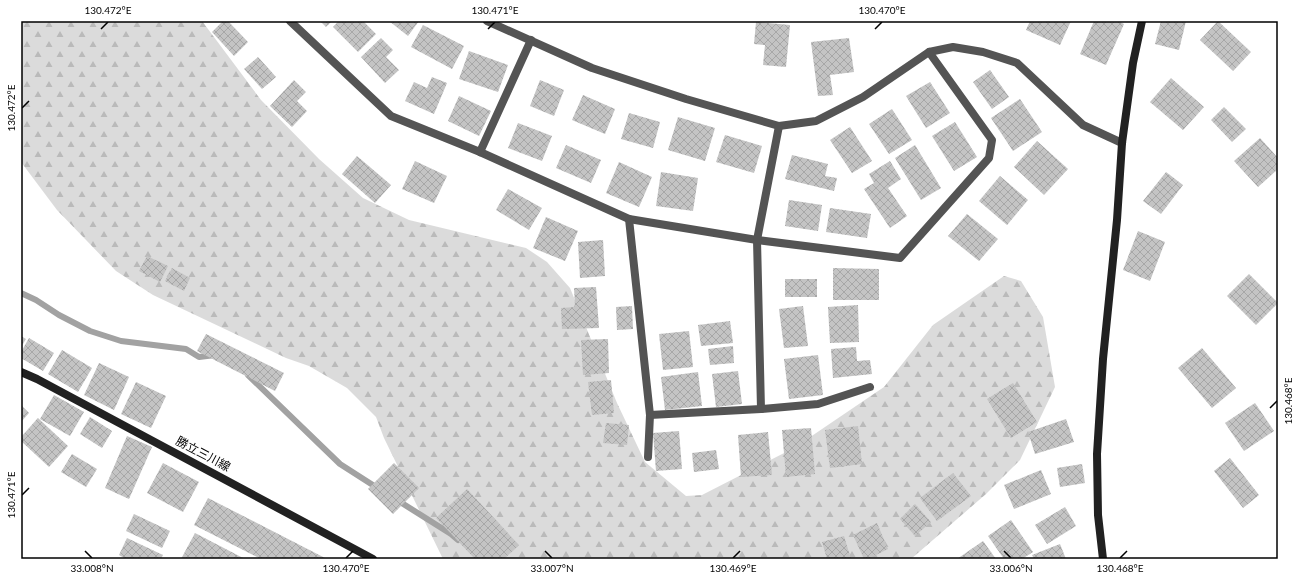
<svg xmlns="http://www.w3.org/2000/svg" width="1299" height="580" font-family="Lato,'Noto Sans JP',sans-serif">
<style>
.forest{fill:url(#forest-firs)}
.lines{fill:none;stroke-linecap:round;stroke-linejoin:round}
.stream{stroke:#a2a2a2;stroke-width:6}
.building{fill:url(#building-cross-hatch)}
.street{stroke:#545454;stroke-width:8}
.secondary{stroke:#212121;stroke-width:8}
.ticks{fill:none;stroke:#000;stroke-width:1.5}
.labels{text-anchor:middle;stroke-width:3;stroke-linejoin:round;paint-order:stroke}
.street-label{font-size:12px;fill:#000;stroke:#fff}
.neatline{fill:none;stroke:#000;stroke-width:1.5}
.ticks-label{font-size:10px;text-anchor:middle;fill:#000}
</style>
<defs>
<pattern id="forest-firs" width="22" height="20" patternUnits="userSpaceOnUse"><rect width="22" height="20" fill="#dbdbdb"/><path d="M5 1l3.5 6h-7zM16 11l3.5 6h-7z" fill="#bababa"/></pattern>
<pattern id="building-cross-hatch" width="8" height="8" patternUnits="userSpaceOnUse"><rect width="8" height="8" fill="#c4c4c4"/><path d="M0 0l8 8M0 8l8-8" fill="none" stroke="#a7a7a7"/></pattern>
</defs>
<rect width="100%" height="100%" fill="#fff"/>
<polygon class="forest" points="21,21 202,21 261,100 319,159 363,198 409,220 526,248 547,262 570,288 617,403 645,462 686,496 702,495 794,448 884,387 933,325 1004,276 1021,281 1043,317 1055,387 1020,460 986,494 911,559 443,559 384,438 376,417 347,388 309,366 286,358 153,295 116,271 57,210 21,162"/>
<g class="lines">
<g class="stream">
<polyline points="21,293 36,300 59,315 90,331 121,341 186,349 199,357 215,355"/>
<polyline points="248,375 340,464 379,489"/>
<polyline points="397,500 451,534 458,540"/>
</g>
</g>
<g class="building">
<polygon points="223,21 228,21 248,42 234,56 212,32"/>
<polygon points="320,21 332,21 326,27"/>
<polygon points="339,21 363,21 376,34 358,52 333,27"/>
<polygon points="389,21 419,21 408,36"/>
<polygon points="1030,21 1071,21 1060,45 1026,30"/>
<polygon points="1094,21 1118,21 1124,24 1106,65 1080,54"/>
<polygon points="1161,21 1186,21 1179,50 1155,44"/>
<polygon points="1218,21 1251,52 1233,71 1200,40"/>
<polygon points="756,22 790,25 786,67 763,65 765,45 754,44"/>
<polygon points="423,25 464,46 452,69 411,47"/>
<polygon points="381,38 393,50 386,57 399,70 385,83 361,57"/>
<polygon points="849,38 854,72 830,75 833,95 818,96 811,42"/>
<polygon points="469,51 508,65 498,92 459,79"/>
<polygon points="258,57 276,77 262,89 244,69"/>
<polygon points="990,70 1009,97 992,109 973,82"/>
<polygon points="432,77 447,83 434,114 405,101 414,82 427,88"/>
<polygon points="1171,78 1204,107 1183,130 1150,102"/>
<polygon points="294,80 306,92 297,101 307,111 292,127 270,106"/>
<polygon points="540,80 564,90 554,116 530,106"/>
<polygon points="930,82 950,113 926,128 906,96"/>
<polygon points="583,95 615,109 605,134 572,120"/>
<polygon points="459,96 491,111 479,136 448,121"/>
<polygon points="1020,99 1042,132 1013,151 991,118"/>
<polygon points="1224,107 1246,129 1232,142 1211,120"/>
<polygon points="892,109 912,140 889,154 869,124"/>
<polygon points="629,113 660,122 653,148 621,139"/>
<polygon points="678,117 715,128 705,161 668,150"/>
<polygon points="955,122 977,157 954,171 932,136"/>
<polygon points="518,123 552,136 542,161 508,148"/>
<polygon points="850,127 872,161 852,173 830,140"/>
<polygon points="725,135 762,146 754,173 716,162"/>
<polygon points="1260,138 1278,158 1278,169 1258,187 1234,161"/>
<polygon points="1037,141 1068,169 1044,195 1014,167"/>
<polygon points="566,145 601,160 591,183 556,168"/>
<polygon points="915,145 941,188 921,200 895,158"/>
<polygon points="792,155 828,164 825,176 837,178 834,191 785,179"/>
<polygon points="357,156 391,185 375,203 342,174"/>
<polygon points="415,161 447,176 434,203 402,189"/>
<polygon points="890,161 901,179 888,188 907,216 890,228 864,189 874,183 869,174"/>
<polygon points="619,162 652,177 639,207 606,193"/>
<polygon points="661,172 698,178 693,211 656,206"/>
<polygon points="1166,172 1183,185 1161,214 1143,201"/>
<polygon points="1000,176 1028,200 1007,225 979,201"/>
<polygon points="508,189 542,208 529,230 496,210"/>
<polygon points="789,200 822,205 818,231 785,226"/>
<polygon points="830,208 871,214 867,238 826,232"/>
<polygon points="967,214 998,239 979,261 948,236"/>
<polygon points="546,217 578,231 565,261 533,248"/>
<polygon points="1138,231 1165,242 1150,281 1123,270"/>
<polygon points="603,240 605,276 580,278 578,242"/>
<polygon points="147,256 168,266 160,282 139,271"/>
<polygon points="172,268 190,278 184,291 165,281"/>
<polygon points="833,268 879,269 879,300 833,300"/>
<polygon points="1249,274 1278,303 1256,325 1227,296"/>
<rect x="785" y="279" width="32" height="18"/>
<polygon points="596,287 599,328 562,329 561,308 575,307 574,288"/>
<polygon points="858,305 859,342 830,343 828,307"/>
<polygon points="632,306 633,329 617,330 616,307"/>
<polygon points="803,306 808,346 784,348 779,309"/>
<polygon points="730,321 733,343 701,346 698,325"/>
<polygon points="689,331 693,367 663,370 659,334"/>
<polygon points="206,334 284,373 275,391 197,351"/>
<polygon points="21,336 26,339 21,347"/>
<polygon points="29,338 54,353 43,371 21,358 21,352"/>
<polygon points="608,339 609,373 583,375 581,340"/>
<polygon points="733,346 734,363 710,365 708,349"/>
<polygon points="856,347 857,361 870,360 872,374 833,378 831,349"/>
<polygon points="1202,348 1236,388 1212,408 1178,368"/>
<polygon points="62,350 92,368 78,392 48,374"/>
<polygon points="818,355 823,395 789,399 784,359"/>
<polygon points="99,363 129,377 114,410 84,395"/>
<polygon points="738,371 742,404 716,407 712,374"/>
<polygon points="698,372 702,406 665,410 661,377"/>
<polygon points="611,380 614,413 592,415 588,382"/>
<polygon points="136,382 166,396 151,428 121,414"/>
<polygon points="1013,383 1037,422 1011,438 987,399"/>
<polygon points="54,395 84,412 70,436 40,419"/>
<polygon points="1255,403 1274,431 1244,451 1225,423"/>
<polygon points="21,405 29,413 21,422"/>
<polygon points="90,417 112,431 102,448 80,434"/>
<polygon points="38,418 68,446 49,467 21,441 21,437"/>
<polygon points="1066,419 1074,442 1035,454 1028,432"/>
<polygon points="606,423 629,425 627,445 603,443"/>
<polygon points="858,426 862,464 830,468 825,430"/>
<polygon points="811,428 815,474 786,477 782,430"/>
<polygon points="679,431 682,469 656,471 653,433"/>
<polygon points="768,432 772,475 741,477 738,435"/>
<polygon points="127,436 152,447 129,499 105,488"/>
<polygon points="716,450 719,469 694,472 692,453"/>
<polygon points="72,454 97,469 86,487 61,472"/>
<polygon points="1230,458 1259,495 1243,508 1214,471"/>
<polygon points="163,463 199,482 183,512 147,493"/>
<polygon points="394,463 419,488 393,514 368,489"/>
<polygon points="1082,464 1085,483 1060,487 1057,468"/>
<polygon points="1041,470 1051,494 1014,509 1004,485"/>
<polygon points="953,473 971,496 937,521 920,498"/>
<polygon points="467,489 519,545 504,559 475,559 436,518"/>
<polygon points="208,498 327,559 261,559 194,525"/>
<polygon points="915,504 931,522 915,536 900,519"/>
<polygon points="1065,507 1076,526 1047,544 1035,525"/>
<polygon points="134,514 170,531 162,548 126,531"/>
<polygon points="1011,520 1033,552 1022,559 1004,559 988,536"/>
<polygon points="877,523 888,549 868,559 864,559 853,535"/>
<polygon points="195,533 245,559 181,559"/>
<polygon points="844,536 851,559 827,559 822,542"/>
<polygon points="127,538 163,555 161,559 126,559 119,555"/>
<polygon points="983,541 996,559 957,559"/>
<polygon points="1060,544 1066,559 1034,559 1032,555"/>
</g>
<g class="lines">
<g class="street">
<polyline points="290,21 391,116 480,152 629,219 757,240 900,258 989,158 992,140 929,52"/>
<polyline points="487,21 592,68 686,99 779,126 816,121 863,97 929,52 953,47 983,52 1017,63 1083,125 1122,143"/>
<polyline points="480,152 531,40"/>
<polyline points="629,219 650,415 648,457"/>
<polyline points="761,409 757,240 779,126"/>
<polyline points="650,415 761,409 818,404 870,387"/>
</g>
<g class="secondary">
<polyline points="21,372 37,379 373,559"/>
<polyline points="1103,559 1098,515 1097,454 1103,359 1117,220 1122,143 1133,63 1142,21"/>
</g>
</g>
<path class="ticks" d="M101,29L108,22M488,29L495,22M875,29L882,22M22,108L29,101M1270,408L1277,401M22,495L29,488M85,551L92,558M545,551L552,558M1004,551L1011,558M346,558L353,551M733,558L740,551M1120,558L1127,551"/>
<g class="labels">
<g class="street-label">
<text transform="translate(203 454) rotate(28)" y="4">勝立三川線</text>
</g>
</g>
<rect width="1299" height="580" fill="none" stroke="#ffffff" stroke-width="44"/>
<rect x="22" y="22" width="1255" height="536" class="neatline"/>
<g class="ticks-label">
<text x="108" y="14">130.472°E</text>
<text x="495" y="14">130.471°E</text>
<text x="882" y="14">130.470°E</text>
<text transform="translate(11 108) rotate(-90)" y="4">130.472°E</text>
<text transform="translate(1288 401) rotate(-90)" y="4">130.468°E</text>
<text transform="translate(11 495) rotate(-90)" y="4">130.471°E</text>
<text x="92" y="572">33.008°N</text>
<text x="346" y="572">130.470°E</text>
<text x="552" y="572">33.007°N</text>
<text x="733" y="572">130.469°E</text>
<text x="1011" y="572">33.006°N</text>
<text x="1120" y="572">130.468°E</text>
</g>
</svg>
